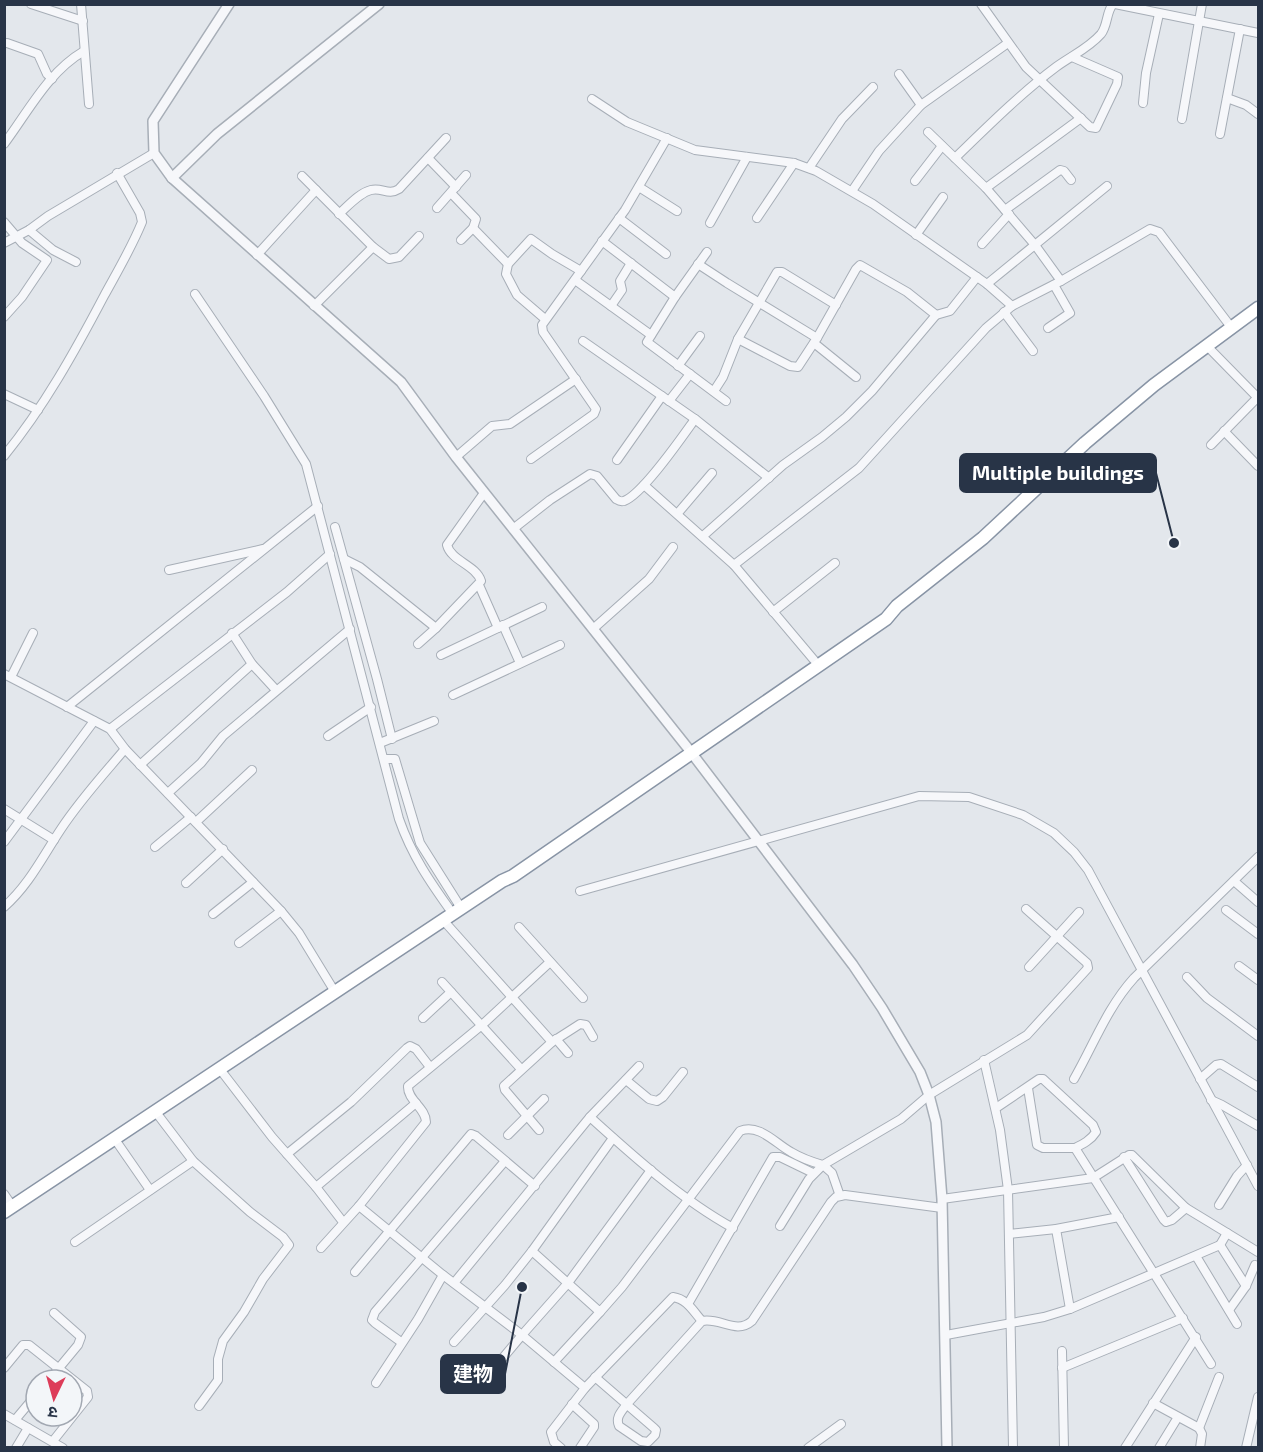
<svg xmlns="http://www.w3.org/2000/svg" width="1263" height="1452" font-family="'Exo 2','Noto Sans SC','Noto Sans Devanagari',sans-serif">
<style>
.lines{fill:none;stroke-linecap:round;stroke-linejoin:round}
.minor-casing{stroke:#a7aeb7;stroke-width:10}
.tertiary-casing{stroke:#a7aeb7;stroke-width:12}
.trunk-casing{stroke:#8894a5;stroke-width:15}
.minor{stroke:#f6f7fa;stroke-width:8}
.tertiary{stroke:#f6f7fa;stroke-width:9}
.trunk{stroke:#fff;stroke-width:12}
.leader{fill:none;stroke:#283447;stroke-width:2}
.callout-dot{fill:#283447;stroke:#f3f6f9;stroke-width:2}
.callout{fill:#283447;stroke:#283447;stroke-width:2}
.callout-label{font-size:20px;text-anchor:middle;font-weight:bold;fill:#fff}
</style>
<rect width="100%" height="100%" fill="#e3e7ec"/>
<g class="lines">
<g class="minor-casing">
<g id="minor">
<polyline points="31,4 83,21"/>
<polyline points="81,4 89,104"/>
<polyline points="981,4 1026,67 1090,127 1096,128 1117,84 1118,77 1072,57"/>
<polyline points="1115,4 1258,33"/>
<polyline points="7,43 38,54 47,74 52,79"/>
<polyline points="899,74 921,105"/>
<polyline points="1227,98 1246,105 1258,114"/>
<polyline points="592,99 627,122 695,150 794,163 816,171 873,204 987,284 1012,306"/>
<polyline points="1143,103 1146,73 1159,14"/>
<polyline points="1182,119 1202,4"/>
<polyline points="928,132 986,188 1035,245 1061,281"/>
<polyline points="1220,134 1240,29"/>
<path d="M4,144C28,112 48,72 84,51"/>
<polyline points="428,158 456,187"/>
<path d="M955,158C987,127 1020,94 1056,67C1071,56 1089,48 1101,34C1108,25 1106,12 1113,4"/>
<polyline points="809,168 842,119 873,87"/>
<polyline points="302,176 373,247 389,259 399,257 419,236"/>
<polyline points="915,181 942,146"/>
<polyline points="639,187 677,211"/>
<polyline points="986,188 1081,118"/>
<polyline points="852,191 879,151 921,105 1008,43"/>
<polyline points="451,193 476,219 473,228 461,240"/>
<polyline points="437,208 466,175"/>
<polyline points="1005,210 1060,170 1064,171 1071,180"/>
<path d="M339,214C348,206 359,193 371,190C382,187 388,196 399,189L446,138"/>
<polyline points="619,218 666,254"/>
<polyline points="757,218 794,163"/>
<polyline points="4,222 22,243 47,260 22,297 4,317"/>
<polyline points="710,223 747,157"/>
<polyline points="473,228 508,264"/>
<polyline points="29,230 53,250 76,262"/>
<polyline points="916,235 943,197"/>
<polyline points="602,241 675,297"/>
<polyline points="4,243 29,230 48,216 154,153"/>
<polyline points="982,244 1009,214"/>
<polyline points="707,252 675,297 647,342 726,401"/>
<polyline points="257,255 316,190"/>
<polyline points="698,264 727,283 817,338"/>
<polyline points="575,280 651,335"/>
<polyline points="987,284 1107,186"/>
<path d="M195,294L264,396L306,464L399,819C412,856 430,882 453,914"/>
<polyline points="314,306 373,247"/>
<polyline points="611,306 622,290 620,281 631,263"/>
<polyline points="1004,312 1033,351"/>
<polyline points="936,315 950,311 977,277"/>
<polyline points="545,319 517,295 506,274 508,264 531,239 552,254 581,271"/>
<polyline points="1048,328 1070,313 1054,285"/>
<polyline points="583,341 695,419 769,478"/>
<polyline points="814,343 856,377"/>
<polyline points="1206,345 1258,398"/>
<polyline points="678,366 700,336"/>
<polyline points="714,391 723,377 738,339 777,272 782,272 836,305"/>
<polyline points="4,394 38,410"/>
<polyline points="669,401 690,374"/>
<polyline points="1224,431 1258,466"/>
<polyline points="1211,445 1258,397"/>
<path d="M4,456C44,407 75,351 104,296C117,272 132,247 142,222L140,213L117,173"/>
<polyline points="456,457 492,426 510,424 576,379"/>
<polyline points="531,459 594,414 596,409 543,332 542,325 625,210 667,138"/>
<polyline points="617,460 662,396"/>
<polyline points="644,485 734,565 859,468 986,328 1012,306 1061,281 1150,229 1159,232 1231,327"/>
<polyline points="678,513 712,473"/>
<polyline points="335,527 377,679 392,739"/>
<path d="M513,529L550,500L590,474L597,476L616,499C619,501 620,502 624,501C643,494 682,437 695,419"/>
<polyline points="703,536 783,465 822,437 846,417 872,391 936,315 907,292 860,265 856,269 817,338 798,367 790,366 738,339"/>
<polyline points="344,559 360,567 436,628"/>
<polyline points="734,565 814,660"/>
<polyline points="169,570 263,549"/>
<polyline points="479,585 498,628"/>
<polyline points="773,612 835,563"/>
<polyline points="503,625 520,663"/>
<polyline points="593,629 649,579 673,547"/>
<polyline points="232,633 252,664 276,690"/>
<path d="M418,644L436,628L481,581C476,565 451,561 447,545L484,493"/>
<polyline points="441,655 542,607"/>
<polyline points="4,674 110,729 125,749 281,911 299,933 335,992"/>
<polyline points="11,677 33,633"/>
<polyline points="453,695 560,645"/>
<polyline points="67,707 318,506"/>
<polyline points="110,729 287,592 330,554"/>
<polyline points="328,736 371,707"/>
<polyline points="380,743 434,721"/>
<polyline points="384,759 395,759 420,843 461,908"/>
<polyline points="140,765 252,664"/>
<polyline points="168,793 201,763 223,736 350,629"/>
<polyline points="4,809 54,840"/>
<polyline points="196,822 252,770"/>
<polyline points="4,842 94,721"/>
<polyline points="155,847 191,817"/>
<polyline points="1234,881 1258,902"/>
<polyline points="186,883 223,849"/>
<polyline points="580,891 919,796 969,797 1023,815 1054,833 1074,852 1088,870 1258,1186"/>
<path d="M4,907C29,885 43,856 61,829C80,800 103,775 125,749"/>
<polyline points="1226,910 1258,934"/>
<polyline points="213,914 253,882"/>
<polyline points="443,920 552,1042"/>
<polyline points="519,927 583,998"/>
<polyline points="239,943 281,911"/>
<polyline points="1239,966 1258,980"/>
<polyline points="1029,967 1079,912"/>
<polyline points="1187,977 1207,998 1258,1036"/>
<polyline points="442,982 521,1069"/>
<polyline points="423,1018 451,992"/>
<polyline points="556,1039 568,1053"/>
<polyline points="984,1060 1000,1130 1008,1190 1013,1448"/>
<polyline points="219,1068 272,1137 316,1187 343,1222"/>
<path d="M1074,1079C1094,1044 1107,1008 1134,978L1258,857"/>
<polyline points="1200,1079 1216,1065 1221,1064 1258,1087"/>
<polyline points="626,1080 649,1099 657,1101 663,1097 683,1072"/>
<polyline points="1028,1088 1037,1145 1043,1148 1075,1148"/>
<polyline points="1211,1100 1222,1105 1258,1126"/>
<path d="M996,1108L1039,1079H1043L1093,1125L1096,1132C1091,1140 1083,1144 1075,1148L1211,1364"/>
<polyline points="155,1111 193,1161 250,1212 283,1237 289,1245 263,1279 244,1312 223,1341 218,1359 218,1380 199,1406"/>
<path d="M590,1117C633,1156 682,1200 733,1228"/>
<polyline points="539,1130 505,1090 504,1086 552,1042 580,1024 586,1025 593,1037"/>
<polyline points="508,1135 544,1099"/>
<polyline points="114,1138 150,1190"/>
<polyline points="287,1154 351,1102 407,1048 410,1046 416,1049 430,1067"/>
<polyline points="1124,1157 1164,1220 1166,1222 1172,1220 1186,1208"/>
<polyline points="316,1187 416,1103"/>
<polyline points="4,1194 13,1207"/>
<polyline points="942,1199 1093,1178 1129,1155 1132,1155 1186,1208 1227,1233"/>
<polyline points="1219,1205 1237,1176 1247,1165"/>
<polyline points="359,1206 443,1275 522,1335 568,1283 651,1170"/>
<polyline points="780,1226 809,1179 823,1165 832,1173 840,1196"/>
<polyline points="1056,1229 1070,1309"/>
<polyline points="1009,1234 1056,1229 1119,1217"/>
<polyline points="75,1242 193,1161"/>
<polyline points="1220,1245 1246,1286"/>
<path d="M321,1248L359,1206L426,1122C426,1108 407,1100 408,1086L482,1025L550,962"/>
<path d="M532,1251L600,1312L622,1287L740,1131C759,1123 776,1144 791,1152C801,1158 812,1162 823,1165L901,1119L929,1095L1027,1035L1088,968L1087,963L1026,909"/>
<polyline points="1196,1256 1237,1324"/>
<polyline points="355,1272 471,1134 476,1136 535,1186"/>
<polyline points="454,1283 590,1117 639,1066"/>
<polyline points="688,1304 773,1157 780,1157 813,1173"/>
<polyline points="1229,1310 1246,1286 1255,1265"/>
<polyline points="946,1335 1044,1317 1070,1309 1220,1245 1227,1233 1258,1252"/>
<polyline points="401,1342 375,1323 372,1320 375,1312 505,1161"/>
<polyline points="454,1342 505,1285 532,1251 613,1138"/>
<polyline points="1062,1351 1064,1448"/>
<polyline points="554,1362 600,1312"/>
<polyline points="496,1366 522,1335 585,1388 551,1432 554,1442 561,1448"/>
<polyline points="4,1368 23,1345 29,1345 87,1391 88,1397 53,1441"/>
<polyline points="1062,1368 1183,1318"/>
<path d="M595,1377L654,1428L656,1430L655,1435L648,1442L641,1441L619,1426C615,1417 622,1411 627,1404L702,1321C720,1317 736,1335 752,1321L831,1202L836,1197L845,1195L942,1208"/>
<polyline points="49,1380 78,1345 81,1337 54,1313"/>
<polyline points="376,1383 418,1319 443,1275"/>
<path d="M585,1388L673,1297C687,1299 693,1311 702,1321"/>
<polyline points="1153,1403 1199,1428 1202,1434 1200,1448"/>
<polyline points="572,1404 594,1424 594,1427 580,1448"/>
<polyline points="4,1414 63,1448"/>
<polyline points="15,1420 36,1395"/>
<polyline points="1199,1428 1219,1377"/>
<polyline points="16,1448 28,1428"/>
<polyline points="808,1448 841,1424"/>
<polyline points="1125,1448 1196,1337"/>
<polyline points="1159,1448 1178,1417"/>
<polyline points="1246,1448 1258,1397"/>
</g>
</g>
<g class="tertiary-casing">
<g id="tertiary">
<polyline points="229,4 153,121 154,153 172,178 401,382 456,457 687,747 853,965 882,1008 920,1072 929,1095 936,1122 942,1199 947,1448"/>
<polyline points="172,178 217,134 379,4"/>
</g>
</g>
<g class="trunk-casing">
<polyline id="trunk" points="4,1212 502,881 513,876 886,619 897,606 983,538 1085,443 1154,385 1258,308"/>
</g>
<use href="#minor" class="minor"/>
<use href="#tertiary" class="tertiary"/>
<use href="#trunk" class="trunk"/>
</g>
<path class="leader" d="M1174 543L1156 473M522 1287L505 1374"/>
<g class="callout-dot">
<circle cx="1174" cy="543" r="6"/>
<circle cx="522" cy="1287" r="6"/>
</g>
<g class="callout">
<rect x="960" y="454" width="196" height="38" rx="6"/>
<rect x="441" y="1355" width="64" height="38" rx="6"/>
</g>
<g class="callout-label">
<text x="1058" y="480">Multiple buildings</text>
<text x="473" y="1381">建物</text>
</g>
<rect width="1263" height="1452" fill="none" stroke="#283447" stroke-width="12"/>
<g transform="translate(54 1398) rotate(185)"><circle r="28" fill="#f3f6f9" stroke="#a2a8b2" stroke-width="1.5"/>
<path d="M0-4.5L10 22L0 15L-10 22Z" fill="#dd3c59"/>
<text y="-9" font-size="16" font-weight="bold" text-anchor="middle" fill="#283447">उ</text>
</g>
</svg>
